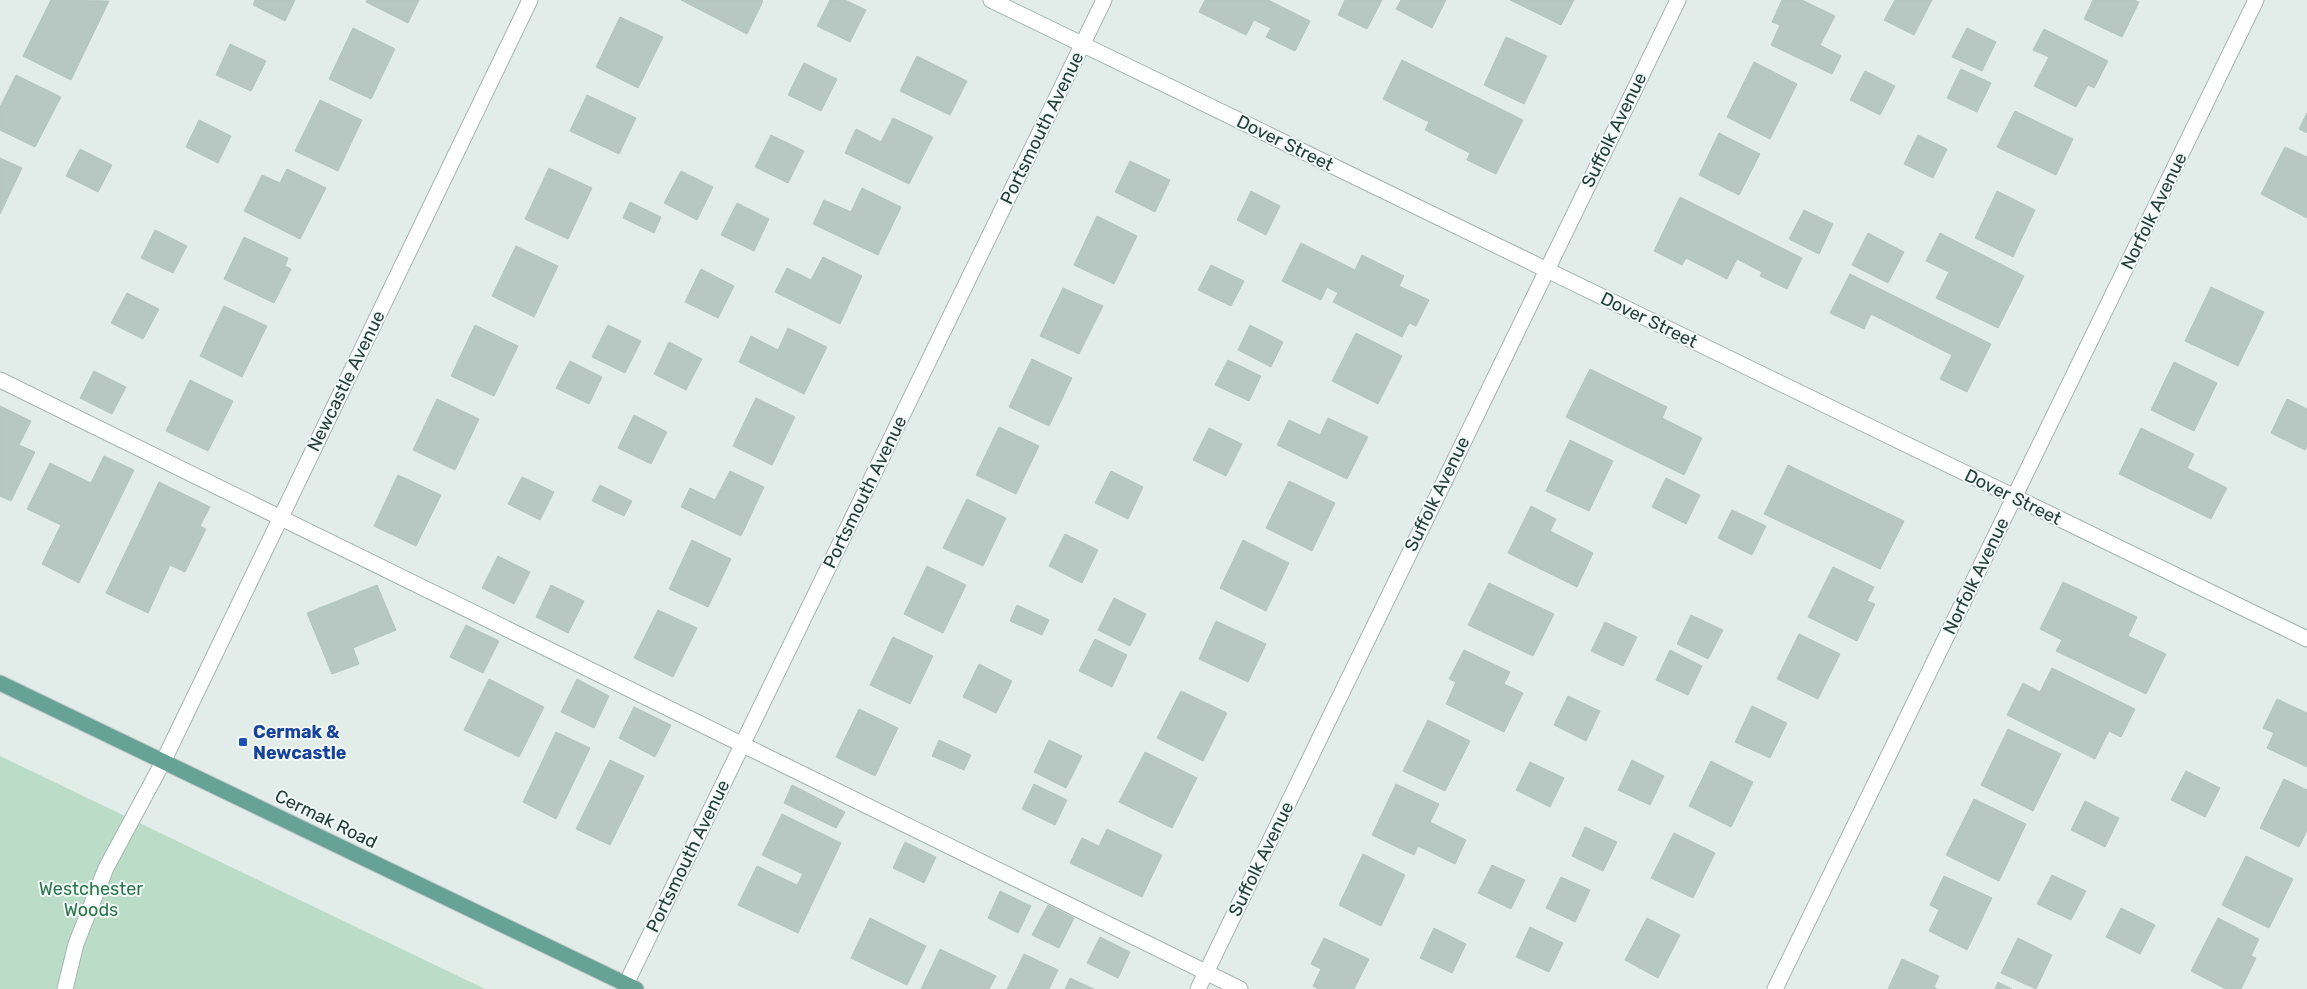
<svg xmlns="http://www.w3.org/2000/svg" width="2307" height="989" font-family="Rubik,sans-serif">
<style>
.green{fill:#bbddc7}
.building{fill:#b7c7c2;stroke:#b4c6c0}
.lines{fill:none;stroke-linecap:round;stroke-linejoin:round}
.minor-casing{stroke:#a5b4b0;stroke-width:17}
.major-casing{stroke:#c1c9c7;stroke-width:17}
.minor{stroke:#fff;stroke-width:15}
.major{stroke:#67a297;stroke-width:15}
.transit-dot{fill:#1a4fb4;stroke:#f3f9f6;stroke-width:2}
.labels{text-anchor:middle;stroke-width:4;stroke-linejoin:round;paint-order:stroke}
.street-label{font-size:18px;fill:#223d38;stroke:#f3f9f6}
.transit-label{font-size:18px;font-weight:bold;fill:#164399;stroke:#f3f9f6;text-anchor:start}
.park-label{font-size:18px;fill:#2c744d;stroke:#f3f9f6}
</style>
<rect width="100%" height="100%" fill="#e2ece8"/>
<polygon class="green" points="0,756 485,989 0,989"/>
<g class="building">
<polygon points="51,0 109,1 71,80 23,56"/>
<polygon points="255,0 295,0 285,21 253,5"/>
<polygon points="367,0 419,0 408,23 366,2"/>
<polygon points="681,0 762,0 763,1 747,34"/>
<polygon points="830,0 845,0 866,10 850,42 817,26"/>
<polygon points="1205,0 1268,0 1310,21 1295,51 1266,37 1271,28 1254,20 1246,35 1199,12"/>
<polygon points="1345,0 1382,0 1367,29 1338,15"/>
<polygon points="1401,0 1446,0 1432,28 1396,9"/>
<polygon points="1510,0 1574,0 1561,25"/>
<polygon points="1782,0 1802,0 1835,16 1820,45 1841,56 1832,74 1771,45 1780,25 1772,22"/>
<polygon points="1895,0 1932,0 1914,35 1884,20"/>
<polygon points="2093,0 2134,0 2139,2 2122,37 2084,19"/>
<polygon points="620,17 663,37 638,88 596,67"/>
<polygon points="353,28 395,49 371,99 329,79"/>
<polygon points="1967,28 1996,42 1982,71 1952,57"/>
<polygon points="2044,29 2108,61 2094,88 2088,85 2076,107 2034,86 2049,57 2033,50"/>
<polygon points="1506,37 1547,56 1524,104 1484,85"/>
<polygon points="230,44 266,61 251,91 216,75"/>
<polygon points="917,56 967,81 950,115 900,91"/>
<polygon points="1402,60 1523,120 1496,174 1467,160 1470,153 1425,130 1429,122 1383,99"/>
<polygon points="1754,62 1797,84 1770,139 1727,117"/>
<polygon points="804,63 837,79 821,111 788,95"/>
<polygon points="1961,69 1991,83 1977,112 1947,98"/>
<polygon points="1865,71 1895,86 1880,115 1850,100"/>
<polygon points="16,75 61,97 35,147 0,130 0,107"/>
<polygon points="587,95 636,118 619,154 570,131"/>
<polygon points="320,100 362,120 338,171 295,151"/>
<polygon points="2015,111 2073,139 2056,175 1997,147"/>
<polygon points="2307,113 2307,133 2299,129"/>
<polygon points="893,118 933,137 909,184 845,153 856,129 881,142"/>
<polygon points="199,120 231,136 218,163 186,147"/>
<polygon points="1719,133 1760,154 1739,195 1699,175"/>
<polygon points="771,135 804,151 788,183 755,167"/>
<polygon points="1918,135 1947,149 1933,178 1904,164"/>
<polygon points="2285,147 2307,157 2307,218 2261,194"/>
<polygon points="80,149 112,165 98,192 66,176"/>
<polygon points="0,158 22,168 0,214"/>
<polygon points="1130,161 1170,180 1155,212 1115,192"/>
<polygon points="549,168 592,188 568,239 525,219"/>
<polygon points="287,169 326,188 300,239 244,211 262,175 280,183"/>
<polygon points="681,171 713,187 697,220 664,203"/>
<polygon points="862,188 901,207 878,255 813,224 824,200 851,212"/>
<polygon points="1251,191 1280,206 1266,235 1237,220"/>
<polygon points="1997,191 2035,210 2013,257 1975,238"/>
<polygon points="1680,197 1802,258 1787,289 1760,276 1762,272 1737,259 1727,279 1686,258 1682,265 1654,251"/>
<polygon points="630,202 661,217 654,233 623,218"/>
<polygon points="737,203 769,219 754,251 721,235"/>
<polygon points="1804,210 1833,224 1819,254 1789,239"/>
<polygon points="1097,216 1137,236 1114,284 1074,265"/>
<polygon points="155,230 187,246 173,273 141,258"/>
<polygon points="1868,233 1904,252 1888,283 1852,265"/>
<polygon points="1940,233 2024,276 1998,328 1936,298 1949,272 1926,261"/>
<polygon points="244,237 288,258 285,266 291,269 274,303 224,279"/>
<polygon points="1301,243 1355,270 1362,255 1404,276 1399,286 1429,300 1416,326 1409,323 1402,337 1333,302 1338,293 1327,287 1321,300 1282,281"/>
<polygon points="516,246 558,266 534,317 492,296"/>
<polygon points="823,257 862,276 840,324 775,292 787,268 811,280"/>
<polygon points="1211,265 1244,281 1231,306 1198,290"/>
<polygon points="701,269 734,286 718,318 685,302"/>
<polygon points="1850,274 1991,344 1967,392 1940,379 1952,355 1871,314 1864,329 1830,313"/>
<polygon points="2211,287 2264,312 2238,366 2185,341"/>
<polygon points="1063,288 1103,306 1079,354 1040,336"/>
<polygon points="127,293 159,309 143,339 111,323"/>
<polygon points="224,306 267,326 242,377 200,356"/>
<polygon points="475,325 518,346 494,396 451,376"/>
<polygon points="608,325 641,341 625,373 592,357"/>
<polygon points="1250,325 1283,342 1271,367 1238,350"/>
<polygon points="788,328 827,347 804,394 739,362 751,336 778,350"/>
<polygon points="1356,333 1402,356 1378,404 1332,381"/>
<polygon points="669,342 702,359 686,390 654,374"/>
<polygon points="1032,359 1072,378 1049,426 1009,407"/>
<polygon points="1228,360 1261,376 1249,401 1215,385"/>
<polygon points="570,361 602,377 589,404 556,388"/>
<polygon points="2174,362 2217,383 2194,431 2151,410"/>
<polygon points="1590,369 1667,407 1662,418 1702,438 1684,475 1566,417"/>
<polygon points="94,371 126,387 112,414 80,398"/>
<polygon points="190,380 233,401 208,451 166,431"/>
<polygon points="756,398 795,417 772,465 733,446"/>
<polygon points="437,399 479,419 455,470 413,450"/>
<polygon points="2287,399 2307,409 2307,445 2305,450 2271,433"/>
<polygon points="0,406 31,421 19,445 35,452 11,501 0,496"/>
<polygon points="634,415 667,432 651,464 618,448"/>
<polygon points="1328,418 1368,437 1347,479 1277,445 1289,420 1320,435"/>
<polygon points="999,427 1039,446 1016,494 976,475"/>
<polygon points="1209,428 1242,444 1226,476 1193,460"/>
<polygon points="2141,428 2194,454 2187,468 2227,488 2211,519 2119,474"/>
<polygon points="1570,440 1613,461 1589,511 1546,491"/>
<polygon points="104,456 134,470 79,583 42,564 61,525 27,509 50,463 91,483"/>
<polygon points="1788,465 1904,521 1880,569 1764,514"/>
<polygon points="730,471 764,487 741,536 681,507 690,488 715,500"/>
<polygon points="1111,471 1143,487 1128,519 1095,503"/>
<polygon points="398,475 441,495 416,546 374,526"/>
<polygon points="522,477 554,492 540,520 508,504"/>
<polygon points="1666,478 1700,495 1686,524 1652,507"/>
<polygon points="1289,481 1335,503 1312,551 1266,528"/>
<polygon points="159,482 210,507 200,526 206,529 185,572 170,565 148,613 106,593"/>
<polygon points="600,485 632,501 624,516 592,501"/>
<polygon points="967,499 1006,518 983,566 943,548"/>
<polygon points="1531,506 1556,519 1550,531 1593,553 1577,587 1508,553"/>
<polygon points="1732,510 1766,526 1752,555 1718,538"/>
<polygon points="1065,534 1098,550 1082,583 1049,566"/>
<polygon points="692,540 731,559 708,607 669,589"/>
<polygon points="1243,540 1289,563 1266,611 1220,588"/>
<polygon points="498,556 530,572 514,604 482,588"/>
<polygon points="927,566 966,585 943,633 904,614"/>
<polygon points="1833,567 1874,587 1867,601 1875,604 1857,641 1808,617"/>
<polygon points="2063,582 2137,617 2128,636 2166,654 2146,694 2056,651 2062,640 2040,629"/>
<polygon points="1489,583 1554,614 1533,656 1468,625"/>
<polygon points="377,585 396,630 353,648 359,664 332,674 307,613"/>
<polygon points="551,585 584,601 568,633 536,617"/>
<polygon points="1114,598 1146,614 1130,646 1098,630"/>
<polygon points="1017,605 1049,620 1042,635 1010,621"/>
<polygon points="658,610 697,628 673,677 634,658"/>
<polygon points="1691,615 1723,630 1708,659 1677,644"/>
<polygon points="1216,621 1266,644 1248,682 1199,659"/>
<polygon points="1605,622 1637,637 1623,666 1591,651"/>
<polygon points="466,625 499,641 483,673 450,657"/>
<polygon points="1799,634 1840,654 1818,699 1777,679"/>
<polygon points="893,637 933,656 910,704 870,685"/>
<polygon points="1095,639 1127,655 1112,687 1079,671"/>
<polygon points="1464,650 1510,672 1504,684 1523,693 1504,732 1446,704 1456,682 1449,679"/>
<polygon points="1670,650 1702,666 1688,695 1656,680"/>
<polygon points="979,664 1012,681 996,713 963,697"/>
<polygon points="2052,668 2135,709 2121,737 2109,731 2095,759 2007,715 2023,683 2040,692"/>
<polygon points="489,679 544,707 519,757 464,730"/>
<polygon points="577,679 609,696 594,728 561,712"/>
<polygon points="1181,691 1227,713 1203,761 1157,738"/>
<polygon points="1568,696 1600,711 1586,741 1554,725"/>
<polygon points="2277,699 2307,713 2307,767 2267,748 2274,733 2263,728"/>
<polygon points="1752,706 1787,723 1770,758 1735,742"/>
<polygon points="634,707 671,725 655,757 619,738"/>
<polygon points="859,709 898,728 875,776 836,757"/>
<polygon points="1428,720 1470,741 1445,791 1403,771"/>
<polygon points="2008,729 2061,754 2033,811 1981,785"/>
<polygon points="556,732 590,748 556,819 523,802"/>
<polygon points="939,740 971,755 964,770 932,756"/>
<polygon points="1049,740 1082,756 1066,788 1034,772"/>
<polygon points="1145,752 1197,778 1172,828 1119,802"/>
<polygon points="610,760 644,776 610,845 576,829"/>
<polygon points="1632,760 1664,776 1650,805 1618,790"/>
<polygon points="1711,761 1753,782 1731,827 1689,806"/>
<polygon points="1530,762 1564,778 1550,807 1516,790"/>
<polygon points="2186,771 2220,788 2205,817 2171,800"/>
<polygon points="2284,779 2307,790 2307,830 2299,847 2260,828"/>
<polygon points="1034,784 1067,800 1055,825 1022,809"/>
<polygon points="1396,784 1439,804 1430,822 1466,840 1455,864 1418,846 1414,855 1372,835"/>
<polygon points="792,785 845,812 836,828 784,803"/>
<polygon points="1974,799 2026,824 1999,881 1946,855"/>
<polygon points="2085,801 2119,818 2105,847 2071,830"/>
<polygon points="782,814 841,843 798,933 738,905 757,866 797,885 803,874 762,855"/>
<polygon points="1585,827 1617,842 1603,871 1572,856"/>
<polygon points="1107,829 1162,855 1142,897 1070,863 1082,838 1099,846"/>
<polygon points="1674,833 1715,853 1693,898 1651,878"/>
<polygon points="905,842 936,857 924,883 893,868"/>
<polygon points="1363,854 1405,875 1381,926 1339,905"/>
<polygon points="2246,856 2293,879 2269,928 2222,905"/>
<polygon points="1492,865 1525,880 1511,909 1478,893"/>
<polygon points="2052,875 2086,891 2071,920 2037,904"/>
<polygon points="1944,876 1992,898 1967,950 1929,931 1939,910 1930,905"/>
<polygon points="1561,877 1590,890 1575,922 1546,908"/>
<polygon points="1000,891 1031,906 1018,933 988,918"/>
<polygon points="1048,905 1074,918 1059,948 1032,935"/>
<polygon points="2121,908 2155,925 2140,954 2106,937"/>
<polygon points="870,918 926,946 907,985 851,958"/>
<polygon points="1647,918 1680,935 1658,978 1625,960"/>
<polygon points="2218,918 2259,939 2251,956 2256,958 2241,989 2226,989 2191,971"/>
<polygon points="1530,927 1563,943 1549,972 1516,957"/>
<polygon points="1434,928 1466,944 1452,973 1420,958"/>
<polygon points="1100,937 1130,952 1118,978 1087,963"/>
<polygon points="1324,938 1369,959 1354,989 1318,989 1313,986 1321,969 1311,964"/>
<polygon points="2018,938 2052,955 2036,989 2001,973"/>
<polygon points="940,949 996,976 989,989 921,989"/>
<polygon points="1024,954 1058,970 1049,989 1007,989"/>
<polygon points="1902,959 1939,976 1934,987 1937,989 1888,989"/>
<polygon points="1070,978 1094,989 1065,989"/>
<polygon points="1998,982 2012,989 1995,989"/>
</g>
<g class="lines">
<g class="minor-casing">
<g id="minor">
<polyline points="991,0 2307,639"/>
<polyline points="0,380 1240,989"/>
<polyline points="626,984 1104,0"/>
<polyline points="65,989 76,944 106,868 163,762 530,0"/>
<polyline points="1198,989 1678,0"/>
<polyline points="1775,989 2256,0"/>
</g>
</g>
<g class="major-casing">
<polyline id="major" points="0,683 636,989"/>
</g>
<use href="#minor" class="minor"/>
<use href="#major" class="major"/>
</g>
<rect class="transit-dot" x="238" y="737" width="10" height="10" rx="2.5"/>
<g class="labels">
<g class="street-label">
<text transform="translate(1042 128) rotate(-64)" y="6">Portsmouth Avenue</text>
<text transform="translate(1614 130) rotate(-64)" y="6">Suffolk Avenue</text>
<text transform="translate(1285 143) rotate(26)" y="6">Dover Street</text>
<text transform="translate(2154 211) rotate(-64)" y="6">Norfolk Avenue</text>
<text transform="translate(1649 320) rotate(26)" y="6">Dover Street</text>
<text transform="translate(346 381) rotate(-64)" y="6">Newcastle Avenue</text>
<text transform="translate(865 492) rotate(-64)" y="6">Portsmouth Avenue</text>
<text transform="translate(1437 494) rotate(-64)" y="6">Suffolk Avenue</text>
<text transform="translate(2013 497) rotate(26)" y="6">Dover Street</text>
<text transform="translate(1976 576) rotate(-64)" y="6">Norfolk Avenue</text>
<text transform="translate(326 819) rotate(26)" y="6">Cermak Road</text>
<text transform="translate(688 856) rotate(-64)" y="6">Portsmouth Avenue</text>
<text transform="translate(1261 859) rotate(-64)" y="6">Suffolk Avenue</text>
</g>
<g class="transit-label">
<text x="253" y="738">Cermak &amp;<tspan x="253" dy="21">Newcastle</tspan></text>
</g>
<g class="park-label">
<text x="91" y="895">Westchester<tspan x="91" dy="21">Woods</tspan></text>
</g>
</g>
</svg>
